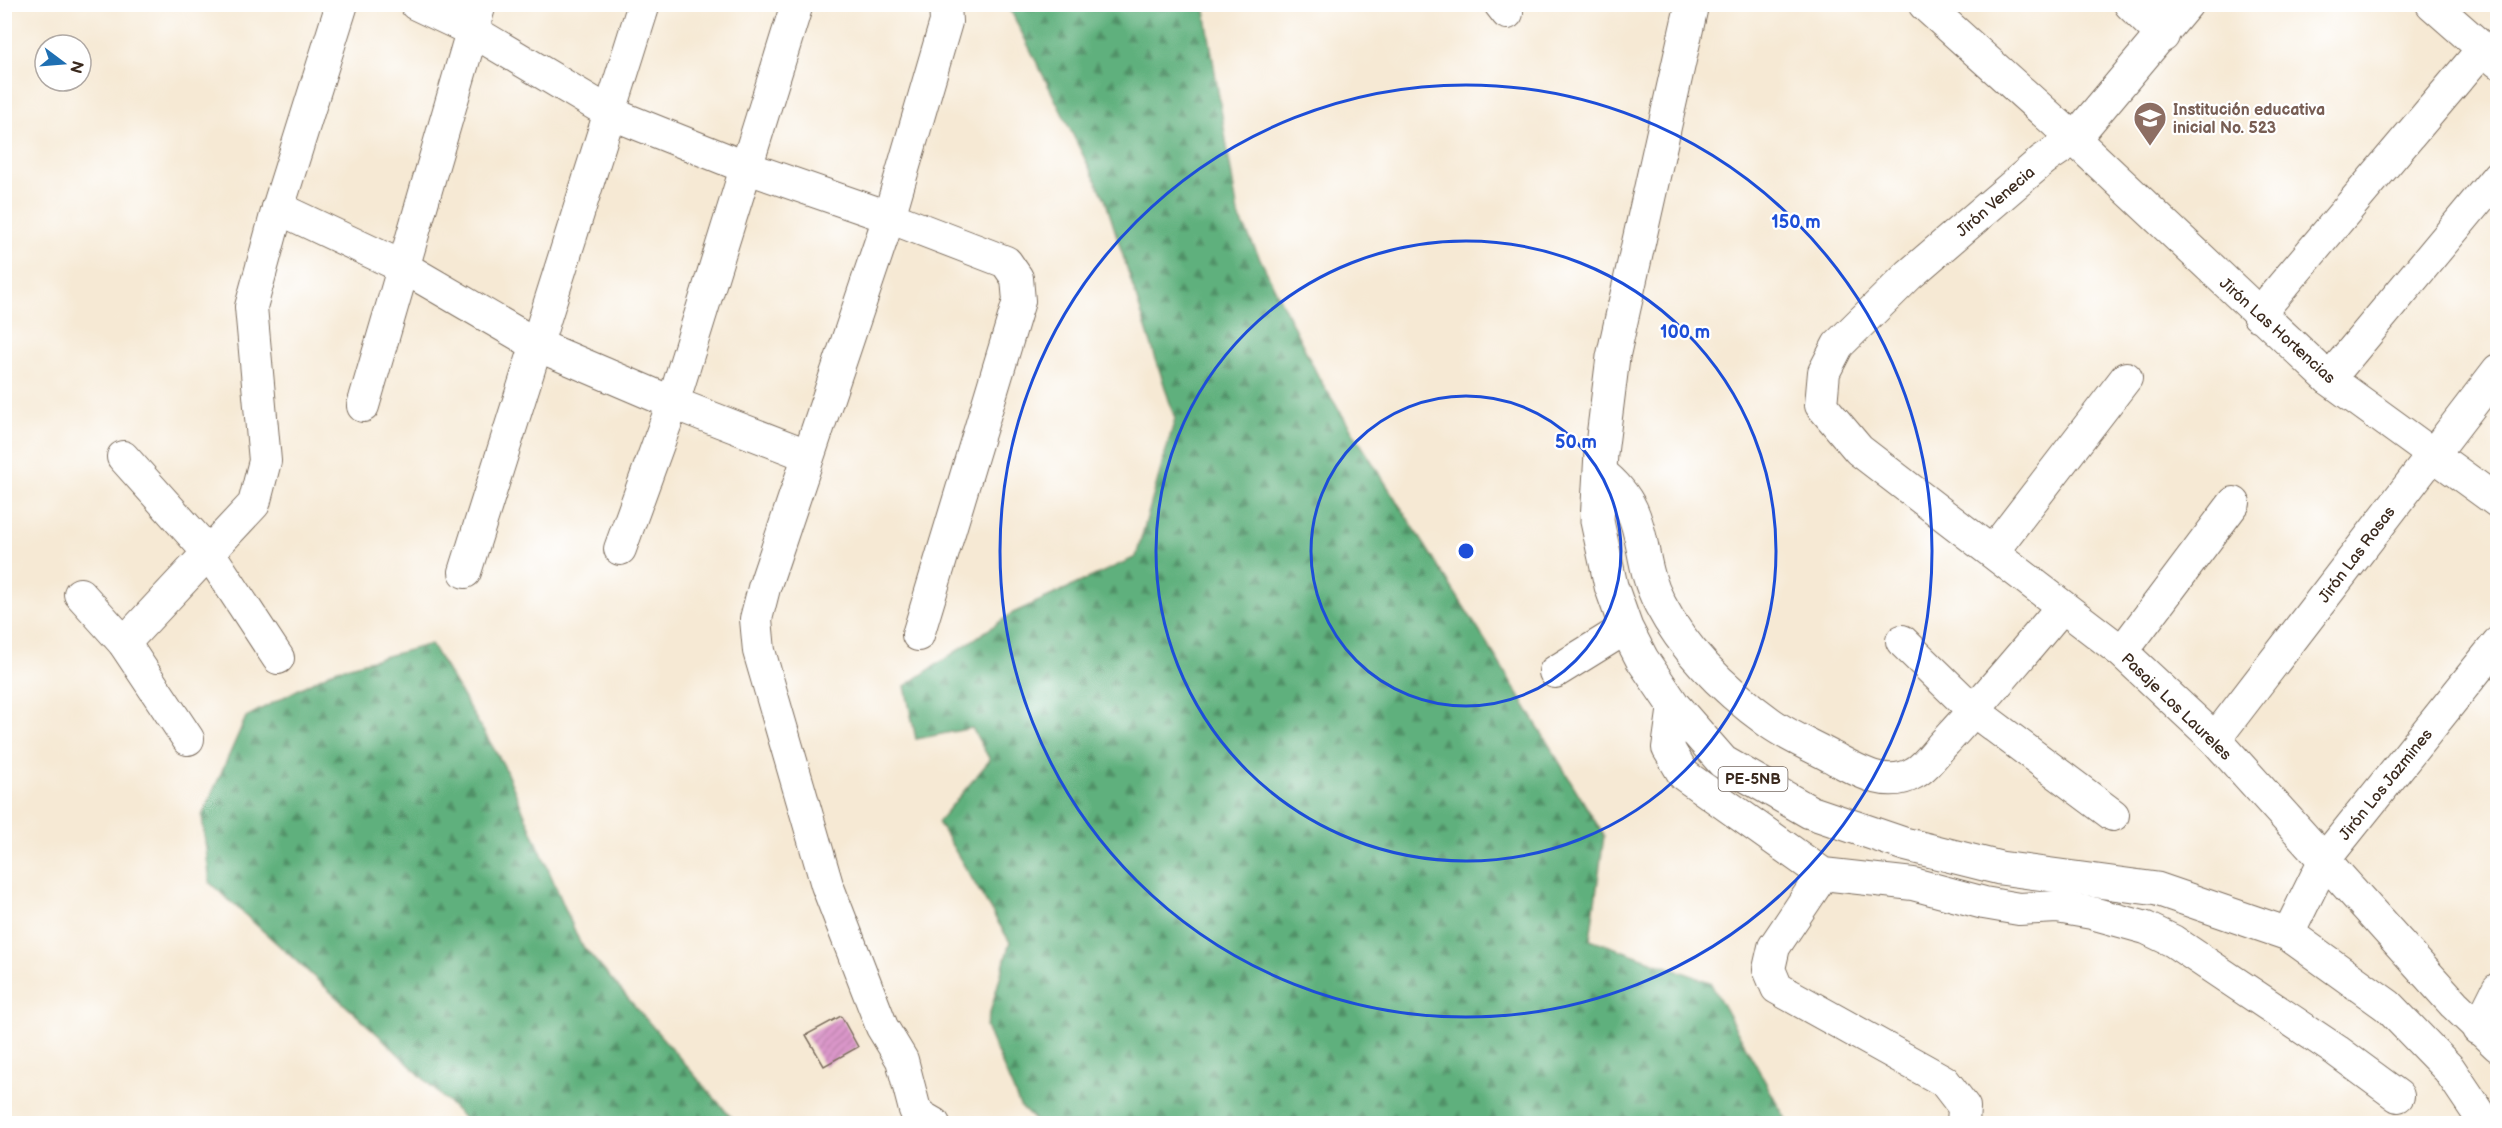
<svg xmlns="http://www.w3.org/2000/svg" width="2502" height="1128" font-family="'Balsamiq Sans',sans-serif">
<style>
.forest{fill:url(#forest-firs);stroke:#4d6d4e;stroke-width:1.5}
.building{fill:url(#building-hatch)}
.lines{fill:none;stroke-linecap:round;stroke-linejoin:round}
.minor-casing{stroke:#7c6d5e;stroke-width:34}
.highway-casing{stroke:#7c6d5e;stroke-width:35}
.minor{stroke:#fff;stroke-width:32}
.highway{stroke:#fff;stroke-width:33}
.ring{fill:none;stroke:#1d4ed8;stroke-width:3}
.labels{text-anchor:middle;stroke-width:4.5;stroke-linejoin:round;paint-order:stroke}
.shield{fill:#fff;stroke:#766a62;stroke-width:1.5}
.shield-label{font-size:15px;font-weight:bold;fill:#3b2a1e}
.education-label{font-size:16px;font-weight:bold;fill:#785e54;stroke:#fff;text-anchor:start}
.street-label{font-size:16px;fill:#3b2a1e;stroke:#fff}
.centre{fill:#1d4ed8;stroke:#fff;stroke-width:3}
.ring-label{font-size:18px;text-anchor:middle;font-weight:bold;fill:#1d4ed8;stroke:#fff;stroke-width:4.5;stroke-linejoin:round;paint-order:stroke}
</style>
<defs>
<pattern id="forest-firs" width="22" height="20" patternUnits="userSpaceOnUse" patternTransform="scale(1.5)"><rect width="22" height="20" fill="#5fb07d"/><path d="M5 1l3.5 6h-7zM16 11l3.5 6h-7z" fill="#508f66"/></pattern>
<pattern id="building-hatch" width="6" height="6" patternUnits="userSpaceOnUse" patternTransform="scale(1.5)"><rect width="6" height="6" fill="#dc98cb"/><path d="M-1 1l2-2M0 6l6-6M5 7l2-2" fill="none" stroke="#b47ca4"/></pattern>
</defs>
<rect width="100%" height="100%" fill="#fff"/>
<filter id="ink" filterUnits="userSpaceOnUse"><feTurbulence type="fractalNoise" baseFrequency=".0167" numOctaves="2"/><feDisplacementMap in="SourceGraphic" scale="12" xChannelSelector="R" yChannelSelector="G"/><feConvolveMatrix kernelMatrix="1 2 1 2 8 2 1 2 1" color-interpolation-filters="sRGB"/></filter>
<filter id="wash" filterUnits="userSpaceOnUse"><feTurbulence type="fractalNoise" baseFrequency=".008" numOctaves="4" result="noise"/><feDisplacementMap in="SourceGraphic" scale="24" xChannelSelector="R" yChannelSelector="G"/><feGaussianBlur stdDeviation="1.35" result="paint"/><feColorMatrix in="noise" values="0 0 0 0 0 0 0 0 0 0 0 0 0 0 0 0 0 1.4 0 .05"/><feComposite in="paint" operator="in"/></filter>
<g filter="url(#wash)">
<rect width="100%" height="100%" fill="#f6e9d4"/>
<g class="forest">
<polygon points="1008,5 1204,5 1238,214 1320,380 1495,656 1604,836 1590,939 1710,982 1788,1123 1038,1124 1020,1106 986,1027 1010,942 938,822 990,760 972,728 916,739 905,686 1013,613 1136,557 1175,419 1105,199"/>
<polygon points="431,644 503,764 580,943 736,1123 469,1123 385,1041 210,883 202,816 246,717 335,670"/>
</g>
<g id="blocks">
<polygon class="building" points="841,1016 858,1047 824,1066 806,1035"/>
</g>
</g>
<g filter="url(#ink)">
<use href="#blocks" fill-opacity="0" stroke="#7c6d5e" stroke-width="1.5"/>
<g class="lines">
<g class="minor-casing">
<g id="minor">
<polyline points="416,4 471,30 610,113 745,167 889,217 1006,262 1017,278 1019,301 918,635"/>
<polyline points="1500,4 1507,13"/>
<polyline points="1924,4 2074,139 2329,379 2498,502"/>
<polyline points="2130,4 2163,36"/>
<polyline points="2187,4 2074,139 2043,160 1909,275 1838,345 1824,372 1821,405 1859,450 2122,652 2215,739 2454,1004 2498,1046"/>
<polyline points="2432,4 2498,62"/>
<polyline points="278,208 405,268 537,345 673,403 807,455"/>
<polyline points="2258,315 2482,50"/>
<polyline points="2329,379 2498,176"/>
<polyline points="363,406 480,4"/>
<polyline points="123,457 209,553 278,658"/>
<path d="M1600,472C1653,513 1633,553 1660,604C1685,652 1727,692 1770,723C1788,736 1810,745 1830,756C1855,769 1886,790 1914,773C1926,767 1936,751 1946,741C1986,698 2024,652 2062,607"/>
<polyline points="620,549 673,403 797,4"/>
<polyline points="1993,551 2126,378"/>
<polyline points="465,572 644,4"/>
<polyline points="80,594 124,643 188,739"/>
<polyline points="1902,641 1974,711 2113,815"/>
<polyline points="124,643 254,504 265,461 251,307 278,208 342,4"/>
<polyline points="2122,652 2234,503"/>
<polyline points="1555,672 1626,628"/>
<polyline points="1674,706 1668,748 1684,775 1823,874 1913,884 1984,903 2019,909 2057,907 2092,913 2146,928 2173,941 2337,1051 2398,1096"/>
<polyline points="2215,739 2498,370"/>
<polyline points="1823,874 1774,947 1769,969 1777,988 1944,1081 1964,1107 1963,1124"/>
<polyline points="2288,934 2325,859 2498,643"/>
<polyline points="2478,1029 2498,989"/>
<polyline points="934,1124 922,1117 915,1110 902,1060 882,1027 827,885 759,651 756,619 764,588 889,217 946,22 945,4"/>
</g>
</g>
<g class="highway-casing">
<polyline id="highway" points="1692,4 1613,357 1601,453 1597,521 1611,586 1626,628 1642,659 1674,706 1723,762 1810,812 1904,844 2000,868 2157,889 2288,934 2388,1006 2449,1069 2486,1124"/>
</g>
<use href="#minor" class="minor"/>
<use href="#highway" class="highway"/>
</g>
</g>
<g class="ring">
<circle cx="1466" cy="551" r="155"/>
<circle cx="1466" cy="551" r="310"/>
<circle cx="1466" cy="551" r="466"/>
</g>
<defs>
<g id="school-pin" transform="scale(1.725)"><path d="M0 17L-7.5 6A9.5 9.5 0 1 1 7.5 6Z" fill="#8d6e63" stroke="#fff"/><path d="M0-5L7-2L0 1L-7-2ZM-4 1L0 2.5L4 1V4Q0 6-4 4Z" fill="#fff"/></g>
</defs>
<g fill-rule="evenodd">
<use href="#school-pin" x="2150" y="118"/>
</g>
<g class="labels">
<rect class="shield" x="1718.5" y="767" width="69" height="24" rx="4.5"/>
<g class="shield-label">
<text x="1753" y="784">PE-5NB</text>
</g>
<g class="education-label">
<text x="2173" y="115">Institución educativa<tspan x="2173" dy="18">inicial No. 523</tspan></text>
</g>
<g class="street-label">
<text transform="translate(1995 201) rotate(-41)" y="6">Jirón Venecia</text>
<text transform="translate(2278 330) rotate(42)" y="6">Jirón Las Hortencias</text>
<text transform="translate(2356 554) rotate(-53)" y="6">Jirón Las Rosas</text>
<text transform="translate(2177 706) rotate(44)" y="6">Pasaje Los Laureles</text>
<text transform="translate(2385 784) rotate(-51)" y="6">Jirón Los Jazmines</text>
</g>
</g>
<circle cx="1466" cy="551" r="9" class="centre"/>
<g class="ring-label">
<text x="1796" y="228">150 m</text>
<text x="1685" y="338">100 m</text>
<text x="1576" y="448">50 m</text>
</g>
<rect width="2502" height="1128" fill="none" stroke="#fff" stroke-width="24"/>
<g transform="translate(63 63) rotate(106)"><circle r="28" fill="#ffffff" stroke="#b1aaa5" stroke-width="1.5"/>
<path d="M0-4.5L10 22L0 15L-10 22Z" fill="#1f6fb2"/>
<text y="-9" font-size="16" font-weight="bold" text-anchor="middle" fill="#3b2a1e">N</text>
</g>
</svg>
